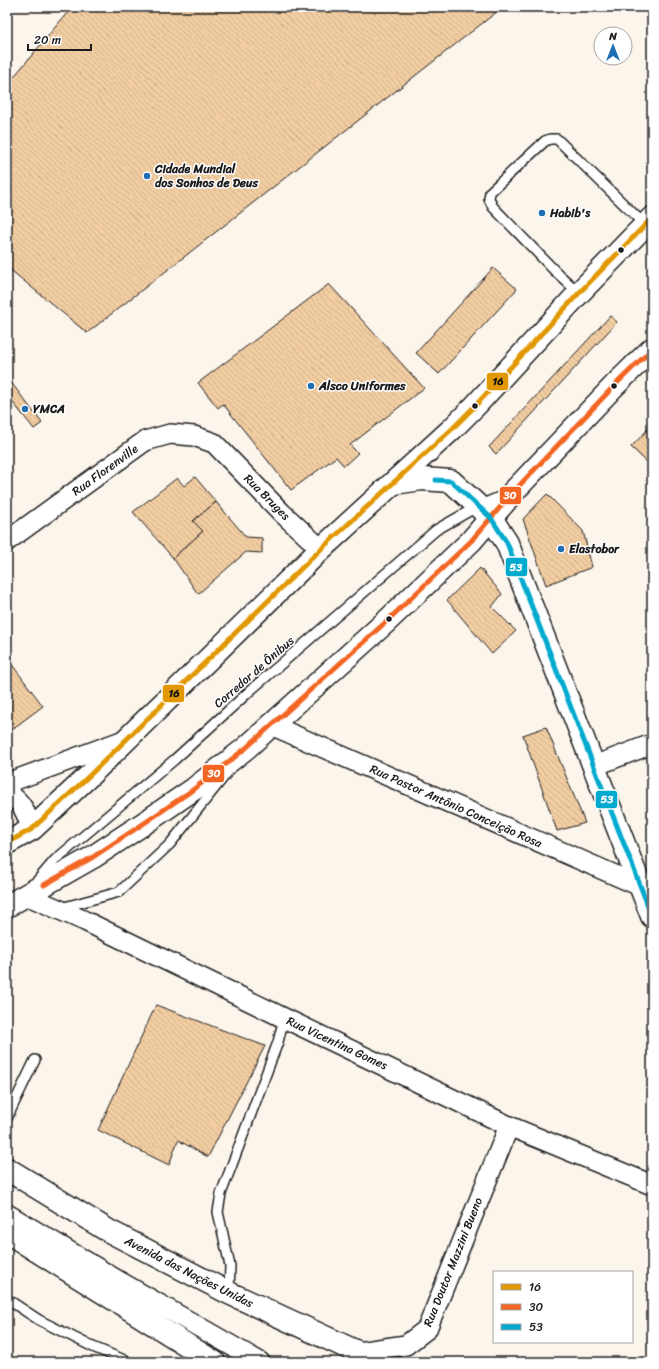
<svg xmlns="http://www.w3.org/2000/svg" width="659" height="1369" font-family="Sriracha,sans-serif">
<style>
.building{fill:url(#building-back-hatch);stroke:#1c1c1c}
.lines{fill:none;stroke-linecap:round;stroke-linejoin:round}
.service-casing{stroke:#1c1c1c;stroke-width:12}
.minor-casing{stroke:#1c1c1c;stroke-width:22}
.tertiary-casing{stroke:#1c1c1c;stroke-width:25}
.primary-casing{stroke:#1c1c1c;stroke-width:25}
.trunk-casing{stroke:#1c1c1c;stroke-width:25}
.service{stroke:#fff;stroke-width:9}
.minor{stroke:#fff;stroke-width:19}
.tertiary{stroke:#fff;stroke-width:22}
.primary{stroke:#fff;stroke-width:22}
.trunk{stroke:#fff;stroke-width:22}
.bus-1-casing{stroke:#fff;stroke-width:8}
.bus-2-casing{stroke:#fff;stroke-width:8}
.bus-3-casing{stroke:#fff;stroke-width:8}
.bus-1{stroke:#e19803;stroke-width:5}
.bus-2{stroke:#f26522;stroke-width:5}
.bus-3{stroke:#00a9ce;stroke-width:5}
.poi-dot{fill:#1f6fb2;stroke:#fff;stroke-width:1.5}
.bus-dot{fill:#1c1c1c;stroke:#fff;stroke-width:1.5}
.labels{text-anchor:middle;stroke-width:3;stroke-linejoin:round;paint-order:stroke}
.poi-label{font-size:12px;font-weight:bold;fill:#1c1c1c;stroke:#fff;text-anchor:start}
.street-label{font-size:12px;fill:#1c1c1c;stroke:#fff}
.line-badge{stroke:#fff;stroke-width:1.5}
.badge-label{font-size:11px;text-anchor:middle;font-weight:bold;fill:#fff}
.pale-badge-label{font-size:11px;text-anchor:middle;font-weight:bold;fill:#111}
</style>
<defs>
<pattern id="building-back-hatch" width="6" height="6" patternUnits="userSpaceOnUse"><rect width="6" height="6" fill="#f2cda2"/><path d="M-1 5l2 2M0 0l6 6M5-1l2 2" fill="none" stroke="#cfaf8b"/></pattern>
</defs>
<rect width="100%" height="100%" fill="#fcf5ec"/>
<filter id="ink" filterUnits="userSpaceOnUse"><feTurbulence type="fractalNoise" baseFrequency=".025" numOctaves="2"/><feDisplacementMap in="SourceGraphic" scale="8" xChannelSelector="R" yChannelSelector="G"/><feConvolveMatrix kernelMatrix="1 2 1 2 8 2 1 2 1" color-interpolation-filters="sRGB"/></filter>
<g filter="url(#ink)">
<g class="building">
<polygon points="72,7 503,7 87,333 7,267 7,85"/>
<polygon points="493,268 517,289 439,374 416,353"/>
<polygon points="329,284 424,388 350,445 358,453 344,466 336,457 291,490 223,404 218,408 198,383"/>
<polygon points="610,316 617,322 496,454 489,447"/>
<polygon points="7,377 42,423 34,429 7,395"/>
<polygon points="652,425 652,467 631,447"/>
<polygon points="195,477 216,502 193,521 203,531 173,558 133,512 177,478 184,486"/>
<polygon points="547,494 583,531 592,567 546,585 523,519"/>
<polygon points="216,502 246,537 262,538 262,553 246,552 198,594 173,558 203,531 193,521"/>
<polygon points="480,568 502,594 492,607 516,631 492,654 447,600"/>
<polygon points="7,658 43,706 7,733"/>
<polygon points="546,727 585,823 557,831 523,735"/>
<polygon points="156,1005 265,1046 208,1157 178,1140 169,1165 98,1130"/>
</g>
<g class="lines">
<g class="service-casing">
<g id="service">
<polyline points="579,293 556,272 493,207 489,199 490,192 545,141 550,139 557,139 645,225"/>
<polyline points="38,880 55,860 174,760 252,689 436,530 478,506 502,496"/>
<polyline points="61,908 119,892 170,844 227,773"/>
<polyline points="7,1118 35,1060"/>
<polyline points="229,1292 230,1266 218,1212 221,1194 278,1042 284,1018"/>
<polyline points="7,1299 39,1320 93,1347 129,1362"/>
</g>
</g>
<g class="minor-casing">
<g id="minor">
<polyline points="7,541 145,441 170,434 194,436 214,443 282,513 321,549"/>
<polyline points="271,725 640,886"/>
<polyline points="594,766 652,744"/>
<polyline points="7,783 127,739"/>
<path d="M7,793C23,802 25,812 32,829"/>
<polyline points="26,895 85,921 284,1018 509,1126 652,1185"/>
<polyline points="7,1214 117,1280 260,1362"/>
<polyline points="358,1352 406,1345 427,1329 509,1126"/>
</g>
</g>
<g class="tertiary-casing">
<polyline id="tertiary" points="394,483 422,479 451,481 491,518 507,543 652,916"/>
</g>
<g class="primary-casing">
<g id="primary">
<polyline points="7,843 32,829 91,774 321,549 452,429 475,406 579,293 652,218"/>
<polyline points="7,906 93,857 143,824 194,789 246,748 388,620 471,541 515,490 615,385 652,349"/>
</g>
</g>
<g class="trunk-casing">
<g id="trunk">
<polyline points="7,1169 107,1230 229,1293 379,1362"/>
<polyline points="7,1232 214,1362"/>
</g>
</g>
<use href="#service" class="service"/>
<use href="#minor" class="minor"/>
<use href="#tertiary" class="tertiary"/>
<use href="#primary" class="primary"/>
<use href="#trunk" class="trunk"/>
<g class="bus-1-casing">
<polyline id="bus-1" points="7,843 32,829 91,774 321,549 452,429 475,406 579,293 652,218"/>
</g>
<g class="bus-2-casing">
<polyline id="bus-2" points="44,885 93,857 143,824 194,789 246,748 388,620 471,541 515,490 615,385 652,349"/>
</g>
<g class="bus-3-casing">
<polyline id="bus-3" points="436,480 451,481 491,518 507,543 652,916"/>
</g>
<use href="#bus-1" class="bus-1"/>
<use href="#bus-2" class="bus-2"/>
<use href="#bus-3" class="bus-3"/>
</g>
</g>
<g class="poi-dot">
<circle cx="147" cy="176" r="4"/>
<circle cx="542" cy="213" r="4"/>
<circle cx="311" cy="386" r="4"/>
<circle cx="25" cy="409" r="4"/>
<circle cx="561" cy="549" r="4"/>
</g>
<g class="bus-dot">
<circle cx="621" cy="250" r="3.5"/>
<circle cx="614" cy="386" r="3.5"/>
<circle cx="475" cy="406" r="3.5"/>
<circle cx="389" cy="619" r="3.5"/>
</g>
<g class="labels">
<g class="poi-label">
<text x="155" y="173">Cidade Mundial<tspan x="155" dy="14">dos Sonhos de Deus</tspan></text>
<text x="550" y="217">Habib's</text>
<text x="319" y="390">Alsco Uniformes</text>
<text x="33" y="413">YMCA</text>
<text x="569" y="553">Elastobor</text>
</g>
<g class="street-label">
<text transform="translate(105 470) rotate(-36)" y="4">Rua Florenville</text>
<text transform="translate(267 497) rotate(45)" y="4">Rua Bruges</text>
<text transform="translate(254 672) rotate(-41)" y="4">Corredor de Ônibus</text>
<text transform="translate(456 806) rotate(24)" y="4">Rua Pastor Antônio Conceição Rosa</text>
<text transform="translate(337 1043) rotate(25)" y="4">Rua Vicentina Gomes</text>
<text transform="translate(453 1262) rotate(-68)" y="4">Rua Doutor Mazzini Bueno</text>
<text transform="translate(189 1272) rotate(27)" y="4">Avenida das Nações Unidas</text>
</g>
</g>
<g class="line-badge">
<rect x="486" y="372" width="23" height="19" rx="4" fill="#e19803"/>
<rect x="499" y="486" width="23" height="19" rx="4" fill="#f26522"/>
<rect x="505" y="557" width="23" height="20" rx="4" fill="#00a9ce"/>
<rect x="162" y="684" width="23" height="19" rx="4" fill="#e19803"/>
<rect x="202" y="764" width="23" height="19" rx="4" fill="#f26522"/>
<rect x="595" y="790" width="23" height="19" rx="4" fill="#00a9ce"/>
</g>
<g class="badge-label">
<text x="510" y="499">30</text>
<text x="516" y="571">53</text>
<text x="214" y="777">30</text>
<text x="607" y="803">53</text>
</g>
<g class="pale-badge-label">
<text x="498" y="385">16</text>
<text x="174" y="697">16</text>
</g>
<rect width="659" height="1369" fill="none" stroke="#fff" stroke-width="24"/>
<rect x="12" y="12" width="635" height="1345" fill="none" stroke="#1c1c1c" stroke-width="1.5" filter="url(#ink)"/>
<rect x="493" y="1271" width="140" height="72" fill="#ffffff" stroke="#a4a4a4"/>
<rect x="501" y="1284" width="20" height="6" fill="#e19803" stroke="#a4a4a4"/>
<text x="529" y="1291" font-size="12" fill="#1c1c1c">16</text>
<rect x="501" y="1304" width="20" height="6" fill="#f26522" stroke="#a4a4a4"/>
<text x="529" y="1311" font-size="12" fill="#1c1c1c">30</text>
<rect x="501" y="1324" width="20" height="6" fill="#00a9ce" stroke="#a4a4a4"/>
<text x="529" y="1331" font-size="12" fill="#1c1c1c">53</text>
<g transform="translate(613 46)"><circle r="19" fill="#ffffff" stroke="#a4a4a4"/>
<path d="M0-3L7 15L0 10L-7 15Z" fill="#1f6fb2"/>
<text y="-6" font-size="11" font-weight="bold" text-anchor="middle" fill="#1c1c1c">N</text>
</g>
<path d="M28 44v6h63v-6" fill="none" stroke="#1c1c1c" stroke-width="2"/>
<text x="34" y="44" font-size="12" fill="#1c1c1c" stroke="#ffffff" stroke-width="3" paint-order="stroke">20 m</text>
</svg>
